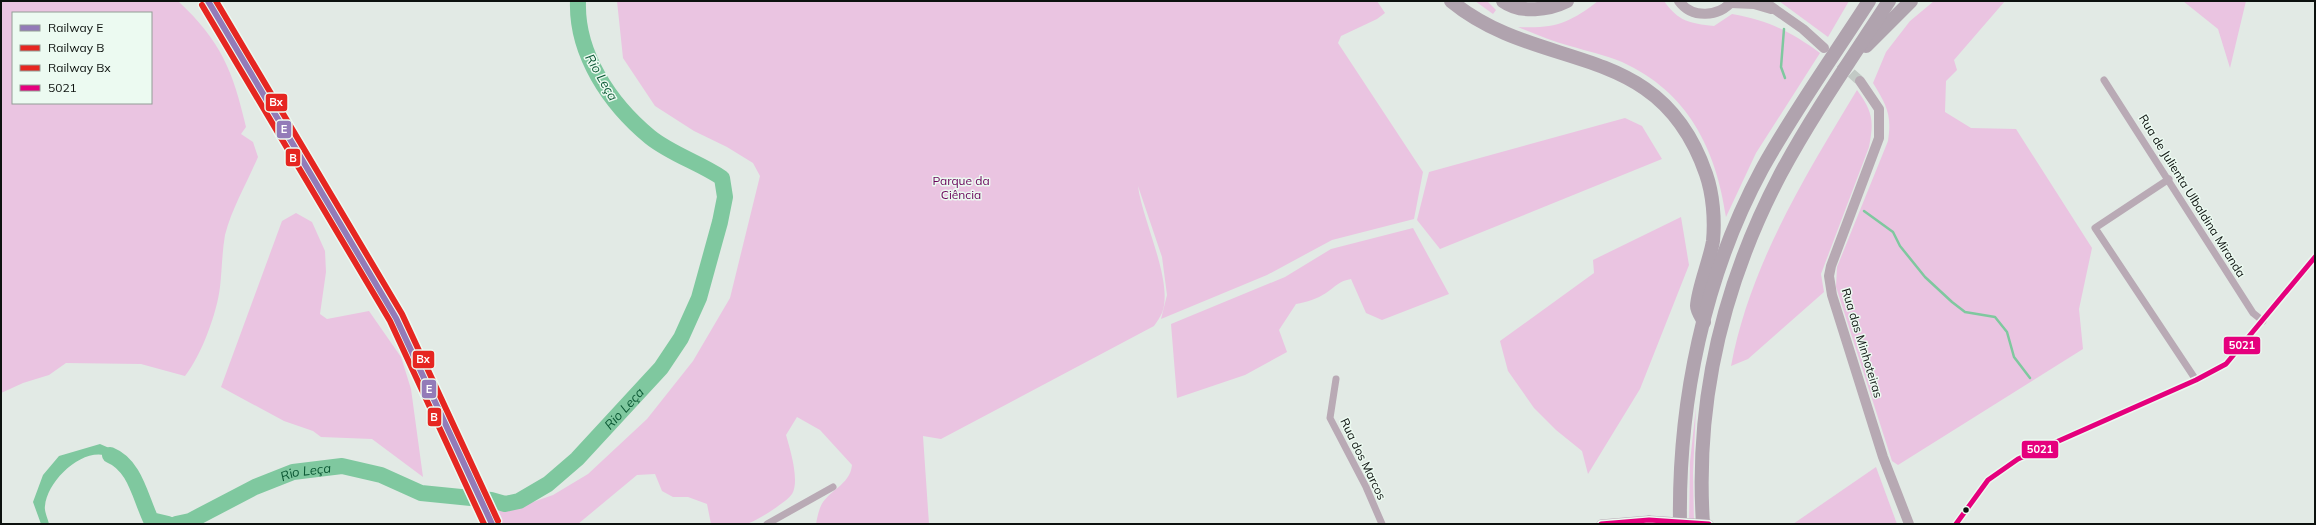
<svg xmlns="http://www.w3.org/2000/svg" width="2316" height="525" font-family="Mulish,sans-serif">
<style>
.green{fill:#eac4e1;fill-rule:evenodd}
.water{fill:#7fc89f}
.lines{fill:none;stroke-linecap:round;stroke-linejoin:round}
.stream{stroke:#7fc89f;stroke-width:2.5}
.river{stroke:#7fc89f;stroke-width:16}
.secondary-tunnel{stroke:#c2c9c5;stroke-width:10;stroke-dasharray:10 5;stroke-linecap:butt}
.minor{stroke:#b9aab5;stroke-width:7}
.tertiary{stroke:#b9aab5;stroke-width:9}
.secondary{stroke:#b7a9b3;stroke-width:10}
.motorway{stroke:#b0a3ae;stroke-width:14}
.tertiary-bridge{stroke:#b9aab5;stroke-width:9}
.bus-1-casing{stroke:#ecfaf1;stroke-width:8}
.bus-1{stroke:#e5007d;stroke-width:5}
.rail-1-casing{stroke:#ecfaf1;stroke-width:9}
.rail-2-casing{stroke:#ecfaf1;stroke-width:9}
.rail-3-casing{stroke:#ecfaf1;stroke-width:9}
.rail-1{stroke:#937bb8;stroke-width:6}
.rail-2{stroke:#e62621;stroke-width:6}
.rail-3{stroke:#e62621;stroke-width:6}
.bus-dot{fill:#0c110e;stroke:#ecfaf1;stroke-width:1.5}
.labels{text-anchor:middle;stroke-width:3;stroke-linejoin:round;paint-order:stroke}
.park-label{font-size:12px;fill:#69035a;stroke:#ecfaf1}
.street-label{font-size:12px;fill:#0c110e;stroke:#ecfaf1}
.water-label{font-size:13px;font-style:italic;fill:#0c5935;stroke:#ecfaf1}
.line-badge{stroke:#ecfaf1;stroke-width:1.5}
.badge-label{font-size:11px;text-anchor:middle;font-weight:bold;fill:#fff}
</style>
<rect width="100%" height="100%" fill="#e2eae5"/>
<g class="green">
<path d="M1,1H178C221,41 233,71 246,127L241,134L253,142L258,157C247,183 232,208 225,235C222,252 222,270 220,287C217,313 201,356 185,376L141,364L66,363L49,375L23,383L1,393ZM13,13H151V103H13Z"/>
<path d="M617,1H1377L1385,13L1377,19L1341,36L1338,43L1423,172L1414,219L1332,240L1267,275L1161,319L1167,295L1162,257L1138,186C1142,220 1174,282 1162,313C1160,317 1157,322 1154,326L941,439L923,436L929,524H816C817,519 818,513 820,508C827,490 850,486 852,465L820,430L797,417L786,435C790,449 800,481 792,494C788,501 754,523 746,524C735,525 722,524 711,524L707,504L688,497H673L662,491L655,474L637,475L578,524H502L498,511L513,509L553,495L588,474L647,419L693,361L730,298L760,176L753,163L727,147L694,131L655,106L623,58Z"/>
<polygon points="1475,1 1487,1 1496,10 1493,14"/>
<path d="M1598,1H1664C1679,22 1689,23 1714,26L1732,14C1768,20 1791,32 1820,53L1756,153L1726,217C1716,149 1688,92 1622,62C1605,55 1587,51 1570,46C1552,41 1535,34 1518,27C1554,29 1570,23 1598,1Z"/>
<polygon points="1779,1 1849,1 1828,37"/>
<path d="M1934,1H2005L1954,60L1957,70L1946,81L1945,112L1971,128L2016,129L2092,248L2079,309L2083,349L1898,465L1892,461L1836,287L1837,267L1888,141C1892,115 1887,106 1873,83L1886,52L1910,21Z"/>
<polygon points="2183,1 2246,1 2230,68 2218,29"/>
<path d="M1857,90C1873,112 1874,121 1869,147L1821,274L1824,292L1748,359L1731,366C1750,265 1805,176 1857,90Z"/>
<polygon points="1625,118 1642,126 1662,159 1440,249 1417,220 1429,172"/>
<polygon points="296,213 312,222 325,251 326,272 320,314 327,319 369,311 401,357 411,389 423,477 372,439 321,437 313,431 284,421 221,387 282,221"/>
<polygon points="1681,217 1689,265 1640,389 1588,474 1582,451 1556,430 1534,408 1508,371 1500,341 1594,273 1593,260"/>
<path d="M1413,228L1449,294L1382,320L1366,313L1351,279C1339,281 1336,286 1326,293C1317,299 1307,302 1296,304L1279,330L1287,352L1245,375L1177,398L1171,324L1285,277L1331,249Z"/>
<polygon points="1696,407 1693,473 1694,524 1689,524 1690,462"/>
<polygon points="1876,467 1897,524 1793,524"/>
</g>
<path class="water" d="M100,444L116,451L129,466L125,468C119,464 111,457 104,455C79,450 47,482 45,506C44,511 48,519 49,524H41L33,502L43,475L59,456Z"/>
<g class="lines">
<g class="stream">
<polyline points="1784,29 1781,67 1785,78"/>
<polyline points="1864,211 1893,232 1900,246 1925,277 1952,302 1965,312 1995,317 2007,332 2014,357 2030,378"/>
</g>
<g class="river">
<path d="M110,455C135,465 140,497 151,520L168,524"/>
<path id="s1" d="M176,524L190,521L255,487L293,472L342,466L381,475L421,493L491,500L505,504L519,501L548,484L577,459L661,368L681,338L699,298L720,222L725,197L722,178C700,163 671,154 650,137C610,104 576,54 578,1"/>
</g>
<polyline class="secondary-tunnel" points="1829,53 1860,81"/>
<g class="minor">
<polyline points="2104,80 2253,313 2263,321"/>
<polyline points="2169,179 2095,228 2196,380"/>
<polyline points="1336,379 1330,418 1366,487 1382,524"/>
<polyline points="767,524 833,487"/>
<polyline points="1956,524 1988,480 2018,459 2196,380 2226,364 2315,257"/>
</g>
<polyline class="tertiary" points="1601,524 1649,520"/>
<g class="secondary">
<path d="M1679,1C1692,19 1719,17 1732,1"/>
<polyline points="1763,1 1803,29 1824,48"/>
<polyline points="1731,3 1754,4 1771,9"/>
<polyline points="1860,81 1879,109 1879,138 1831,266 1829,276 1832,295 1883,457 1909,524"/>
</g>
<g class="motorway">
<path d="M1451,1C1541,75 1659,37 1706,174C1713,194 1715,220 1713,241C1710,260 1698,288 1697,306C1697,311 1702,318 1704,322"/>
<path d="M1503,1C1521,14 1549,10 1567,1"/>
<polyline points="1866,46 1911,1"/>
<path d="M1680,524C1678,403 1704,276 1762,169C1794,111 1833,57 1869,1"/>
<path d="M1703,524C1695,401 1723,284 1780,175C1812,115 1852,58 1889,1"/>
</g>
<polyline class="tertiary-bridge" points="1649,520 1709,524"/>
<g class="bus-1-casing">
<g id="bus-1">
<polyline points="1601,524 1649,520 1709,524"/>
<polyline points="1956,524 1988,480 2018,459 2196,380 2226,364 2315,257"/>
</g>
</g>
<use href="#bus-1" class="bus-1"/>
<g class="rail-1-casing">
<polyline id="rail-1" points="208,1 396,318 492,524"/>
</g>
<g class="rail-2-casing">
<polyline id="rail-2" points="202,5 390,321 484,524"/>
</g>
<g class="rail-3-casing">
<polyline id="rail-3" points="216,1 402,314 498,521"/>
</g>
<use href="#rail-1" class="rail-1"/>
<use href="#rail-2" class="rail-2"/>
<use href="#rail-3" class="rail-3"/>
</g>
<circle class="bus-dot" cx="1966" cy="510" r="3.5"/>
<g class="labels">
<g class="park-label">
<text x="961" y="185">Parque da<tspan x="961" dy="14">Ciência</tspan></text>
</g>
<g class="street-label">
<text transform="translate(2192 196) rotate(58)" y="4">Rua de Julienta Ulbaldina Miranda</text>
<text transform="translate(1862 343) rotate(73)" y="4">Rua das Minhoteiras</text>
<text transform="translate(1363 459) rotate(64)" y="4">Rua dos Marcos</text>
</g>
<g class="water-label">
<text transform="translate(602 77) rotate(60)" y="5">Rio Leça</text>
<text dy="5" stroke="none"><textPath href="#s1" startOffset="502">Rio Leça</textPath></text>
<text dy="5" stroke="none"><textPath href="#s1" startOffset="141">Rio Leça</textPath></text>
</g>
</g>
<g class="line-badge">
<rect x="265" y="93" width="23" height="19" rx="4" fill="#e62621"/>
<rect x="276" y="120" width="16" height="19" rx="4" fill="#937bb8"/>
<rect x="285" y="148" width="16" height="19" rx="4" fill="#e62621"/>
<rect x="2223" y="336" width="38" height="19" rx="4" fill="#e5007d"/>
<rect x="412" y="350" width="23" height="19" rx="4" fill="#e62621"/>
<rect x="421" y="379" width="16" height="20" rx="4" fill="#937bb8"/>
<rect x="427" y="407" width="15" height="20" rx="4" fill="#e62621"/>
<rect x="2021" y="440" width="38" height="19" rx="4" fill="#e5007d"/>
</g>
<g class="badge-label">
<text x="276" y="106">Bx</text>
<text x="284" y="133">E</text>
<text x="293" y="162">B</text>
<text x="2242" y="349">5021</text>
<text x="423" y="363">Bx</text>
<text x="429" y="393">E</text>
<text x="434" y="421">B</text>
<text x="2040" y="453">5021</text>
</g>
<rect width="2316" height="525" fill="none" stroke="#0c110e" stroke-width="4"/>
<rect x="12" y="12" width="140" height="92" fill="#ecfaf1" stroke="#929d96"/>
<rect x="20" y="25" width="20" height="6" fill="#937bb8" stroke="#929d96"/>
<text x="48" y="32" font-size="12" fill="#0c110e">Railway E</text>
<rect x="20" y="45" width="20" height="6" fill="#e62621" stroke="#929d96"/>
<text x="48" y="52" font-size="12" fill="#0c110e">Railway B</text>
<rect x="20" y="65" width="20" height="6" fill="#e62621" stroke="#929d96"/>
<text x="48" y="72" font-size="12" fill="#0c110e">Railway Bx</text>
<rect x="20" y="85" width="20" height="6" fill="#e5007d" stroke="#929d96"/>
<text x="48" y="92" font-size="12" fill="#0c110e">5021</text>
</svg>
